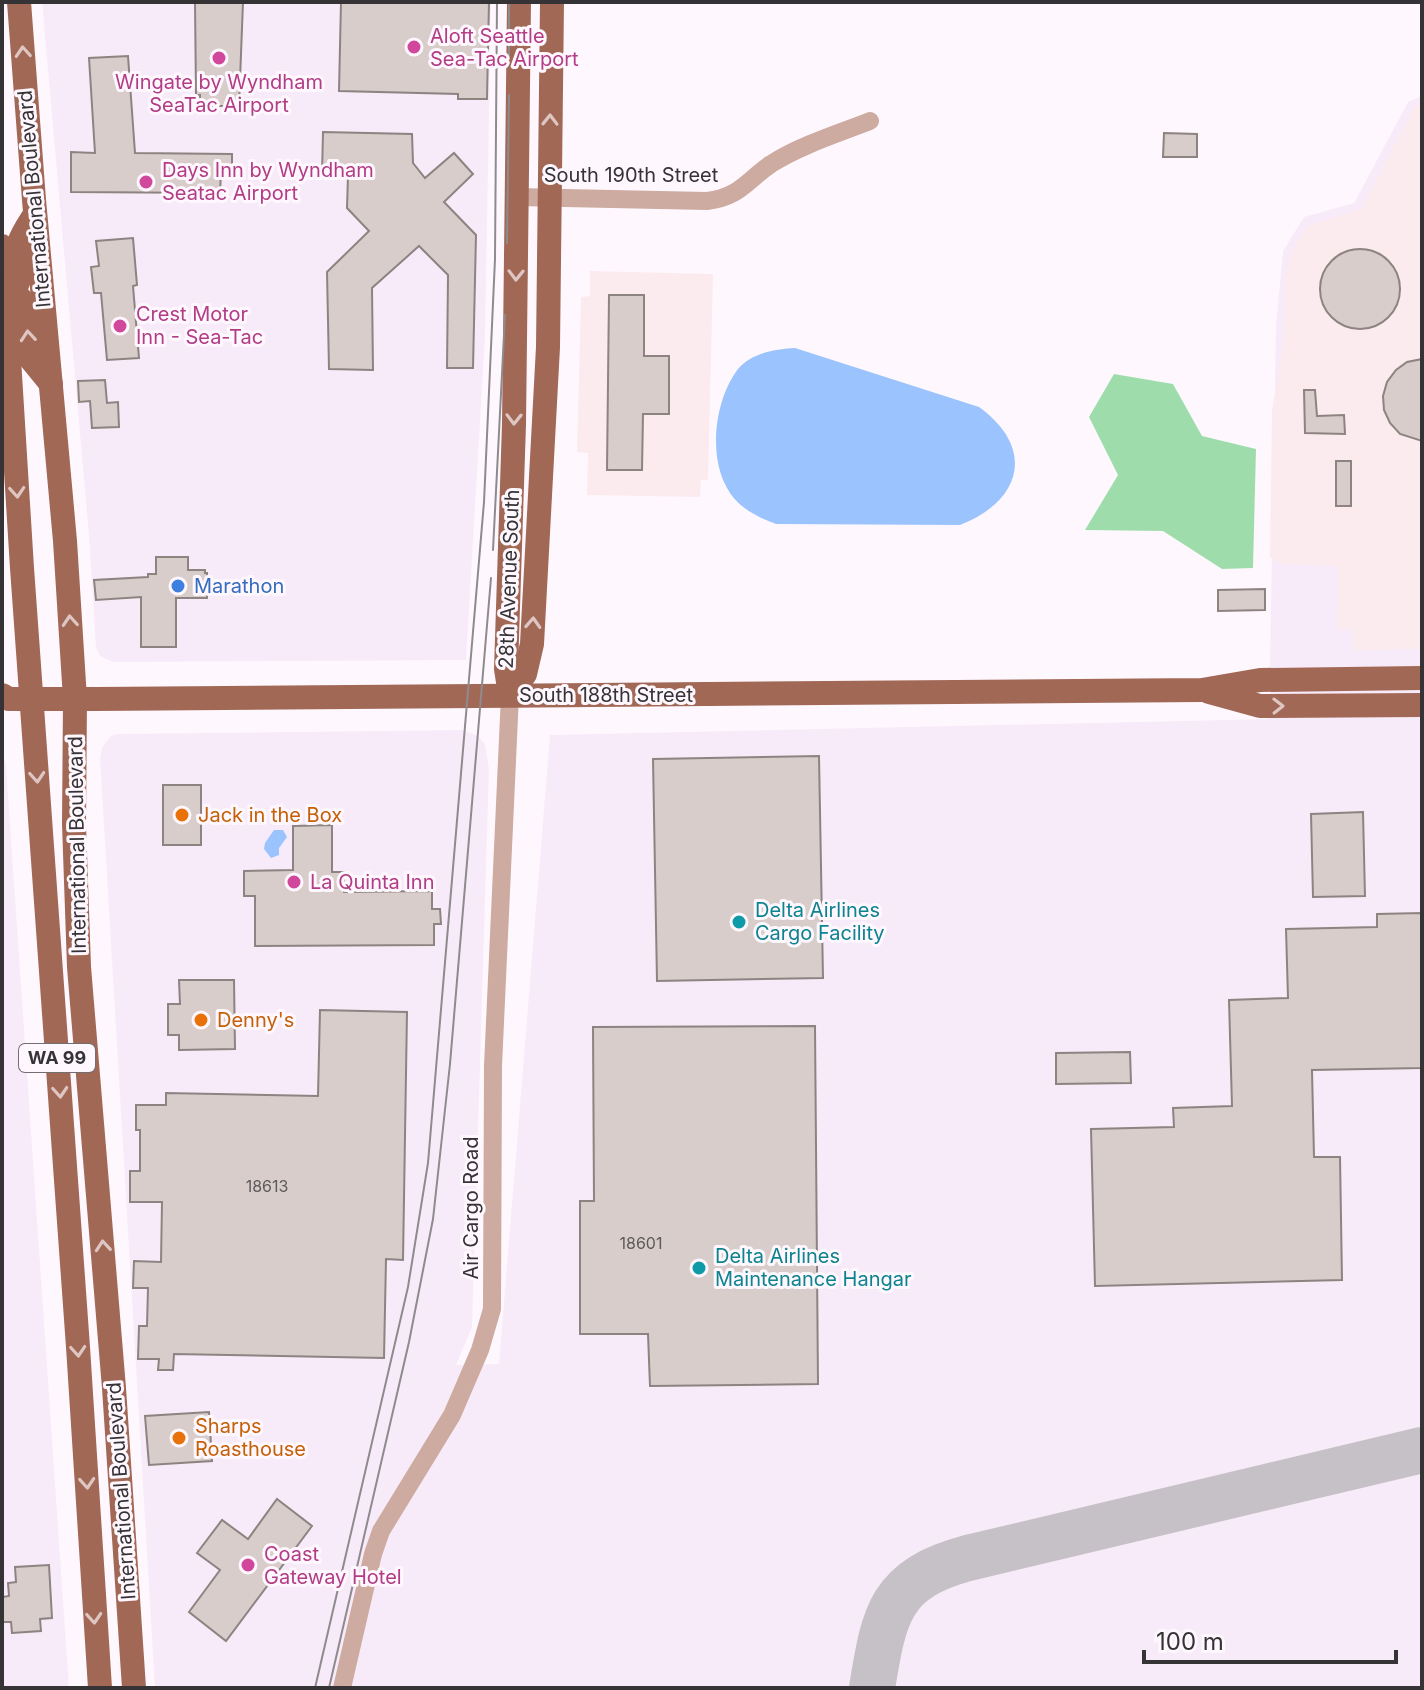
<svg xmlns="http://www.w3.org/2000/svg" width="1424" height="1690" font-family="Inter,sans-serif">
<style>
.built{fill:#f8ebf9}
.industrial{fill:#fcebee}
.forest{fill:#9eddab}
.water{fill:#9bc3fe}
.lines{fill:none;stroke-linecap:round;stroke-linejoin:round}
.taxiway{stroke:#c6c1c6;stroke-width:46}
.building{fill:#d8cdca;stroke:#8d8380;stroke-width:2}
.minor{stroke:#cdaba0;stroke-width:18}
.major{stroke:#a26856;stroke-width:24}
.tram{stroke:#8e8a8e;stroke-width:2}
.oneway{stroke:#dec6c3}
.hotel-dot{fill:#d1479c;stroke:#fef8fe;stroke-width:3}
.shop-dot{fill:#3f7fe0;stroke:#fef8fe;stroke-width:3}
.food-dot{fill:#e8710a;stroke:#fef8fe;stroke-width:3}
.culture-dot{fill:#0f9aa8;stroke:#fef8fe;stroke-width:3}
.labels{text-anchor:middle;stroke-width:6;stroke-linejoin:round;paint-order:stroke}
.number-label{font-size:16px;fill:#5e5a5b}
.shield{fill:#fef8fe;stroke:#726e72;stroke-width:2}
.shield-label{font-size:18px;font-weight:bold;fill:#363336}
.hotel-label{font-size:20px;fill:#b23c85;stroke:#fef8fe;text-anchor:start}
.street-label{font-size:20px;fill:#363336;stroke:#fef8fe}
.shop-label{font-size:20px;fill:#366cbe;stroke:#fef8fe;text-anchor:start}
.food-label{font-size:20px;fill:#c56008;stroke:#fef8fe;text-anchor:start}
.culture-label{font-size:20px;fill:#0d838f;stroke:#fef8fe;text-anchor:start}
</style>
<rect width="100%" height="100%" fill="#fef8fe"/>
<g class="built">
<polygon points="42,2 491,2 485,337 466,660 113,662 100,656 96,647 89,536"/>
<polygon points="1422,96 1422,1688 155,1688 100,759 102,747 111,736 117,734 463,730 478,736 485,744 489,769 472,1327 456,1365 499,1364 550,735 1269,719 1276,326 1283,251 1304,217 1354,203 1408,102"/>
<polygon points="2,751 6,765 69,1688 2,1688"/>
</g>
<g class="industrial">
<polygon points="1422,103 1422,649 1353,650 1353,628 1337,630 1338,566 1281,564 1270,557 1272,411 1283,345 1285,278 1291,253 1307,226 1361,209 1414,107"/>
<polygon points="590,271 713,274 708,480 701,480 700,497 587,495 588,453 577,452 581,297 590,296"/>
</g>
<polygon class="forest" points="1114,374 1173,384 1202,436 1256,449 1253,568 1222,569 1163,531 1085,530 1118,475 1089,417"/>
<g class="water">
<path d="M795,348L979,407C1036,448 1022,501 960,525L776,524C757,517 737,507 727,488C708,455 715,399 738,369C751,353 776,349 795,348Z"/>
<polygon points="274,830 283,830 287,837 279,848 279,855 271,858 264,849 265,843"/>
</g>
<g class="lines">
<path class="taxiway" d="M872,1688C884,1615 889,1579 968,1558L1422,1450"/>
</g>
<g class="building">
<polygon points="195,2 243,2 239,106 200,106 200,95 196,95"/>
<polygon points="341,2 489,2 487,99 458,99 458,94 339,91"/>
<polygon points="128,56 135,153 232,154 232,173 221,173 220,193 71,192 71,152 95,153 89,58"/>
<polygon points="323,132 412,134 413,163 425,178 454,153 473,174 444,202 476,235 473,368 447,368 448,275 419,246 372,288 373,370 329,369 327,272 369,231 347,208 348,175 322,174"/>
<polygon points="1164,133 1197,134 1197,157 1163,157"/>
<polygon points="133,238 137,285 133,286 139,358 107,360 101,293 94,293 91,267 99,266 96,241"/>
<circle cx="1360" cy="289" r="40"/>
<polygon points="609,295 644,295 644,356 669,356 669,414 643,414 642,470 607,470"/>
<polygon points="1422,359 1422,441 1400,434 1390,423 1384,410 1383,396 1387,382 1396,370 1407,362"/>
<polygon points="105,380 107,403 118,402 119,427 92,428 90,401 79,402 78,381"/>
<polygon points="1304,390 1315,390 1317,416 1344,415 1345,434 1305,433"/>
<rect x="1336" y="461" width="15" height="45"/>
<polygon points="156,557 188,557 188,570 205,570 205,573 207,573 207,598 176,598 176,647 141,647 141,597 96,600 94,580 148,577 148,574 156,574"/>
<polygon points="1265,589 1265,610 1218,611 1218,590"/>
<polygon points="819,756 823,978 657,981 653,759"/>
<rect x="163" y="785" width="38" height="60"/>
<polygon points="1363,812 1365,896 1313,897 1311,814"/>
<polygon points="332,825 332,872 344,872 344,892 432,891 432,909 440,909 441,924 434,924 434,945 255,946 255,896 244,896 244,871 293,870 293,826"/>
<polygon points="1422,913 1422,1068 1312,1070 1314,1157 1340,1157 1342,1280 1095,1286 1091,1129 1174,1127 1173,1108 1232,1106 1229,1000 1288,998 1286,929 1377,927 1377,914"/>
<polygon points="179,980 234,980 235,1049 179,1050 179,1035 168,1035 168,1004 180,1004"/>
<polygon points="320,1010 407,1012 403,1260 386,1259 384,1358 174,1354 173,1370 158,1370 159,1359 138,1359 139,1326 147,1326 148,1288 133,1288 134,1261 161,1262 162,1202 130,1202 130,1171 140,1171 140,1130 136,1130 136,1105 166,1105 166,1093 318,1096"/>
<polygon points="815,1026 818,1384 650,1386 648,1334 580,1334 580,1201 594,1201 593,1027"/>
<polygon points="1130,1052 1131,1083 1056,1084 1056,1053"/>
<polygon points="209,1412 212,1461 149,1465 145,1416"/>
<polygon points="277,1499 312,1526 226,1641 189,1612 220,1570 197,1553 222,1520 248,1539"/>
<polygon points="49,1565 52,1618 40,1619 41,1631 12,1633 11,1622 2,1622 2,1597 9,1596 8,1583 16,1582 15,1567"/>
</g>
<g class="lines">
<g class="minor">
<path d="M516,197L707,201C740,197 746,181 771,164C801,145 837,134 870,121"/>
<polyline points="342,1688 373,1554 381,1531 452,1415 480,1350 492,1309 493,1066 510,695"/>
</g>
<g class="major">
<polyline points="19,2 34,200 65,541 75,699 74,824 79,967 114,1388 134,1688"/>
<polyline points="2,246 22,568 78,1347 100,1688"/>
<polyline points="5,295 19,297 25,304 29,357 51,384"/>
<path d="M5,295C30,283 15,263 19,243C22,233 30,222 35,214"/>
<polyline points="1209,692 1260,706 1422,705"/>
<polyline points="2,695 9,699 95,699 1202,690 1260,680 1422,678"/>
<polyline points="510,695 525,674 532,644 548,347 552,2"/>
<polyline points="510,695 506,669 514,424 519,2"/>
</g>
<g class="tram">
<polyline points="509,2 509,55"/>
<polyline points="507,243 509,95"/>
<polyline points="493,550 505,315"/>
<polyline points="315,1688 408,1287 428,1163 484,502 495,259 497,2"/>
<polyline points="329,1688 409,1342 433,1219 450,1064 491,578"/>
</g>
</g>
<defs><path id="oneway-chevron" d="M-2-3.5L2.5 0L-2 3.5" fill="none" stroke-width="1.6" stroke-linecap="round" stroke-linejoin="round" transform="scale(2)"/></defs>
<g class="oneway">
<use href="#oneway-chevron" transform="translate(23 52) rotate(-94)"/>
<use href="#oneway-chevron" transform="translate(550 120) rotate(-89)"/>
<use href="#oneway-chevron" transform="translate(516 275) rotate(91)"/>
<use href="#oneway-chevron" transform="translate(28 336) rotate(-95)"/>
<use href="#oneway-chevron" transform="translate(514 419) rotate(91)"/>
<use href="#oneway-chevron" transform="translate(17 492) rotate(86)"/>
<use href="#oneway-chevron" transform="translate(70 621) rotate(-94)"/>
<use href="#oneway-chevron" transform="translate(533 623) rotate(-87)"/>
<use href="#oneway-chevron" transform="translate(1278 706) rotate(-1)"/>
<use href="#oneway-chevron" transform="translate(37 777) rotate(86)"/>
<use href="#oneway-chevron" transform="translate(60 1092) rotate(86)"/>
<use href="#oneway-chevron" transform="translate(103 1246) rotate(-95)"/>
<use href="#oneway-chevron" transform="translate(78 1351) rotate(86)"/>
<use href="#oneway-chevron" transform="translate(87 1483) rotate(86)"/>
<use href="#oneway-chevron" transform="translate(94 1618) rotate(86)"/>
</g>
<g class="hotel-dot">
<circle cx="414" cy="47" r="8"/>
<circle cx="219" cy="58" r="8"/>
<circle cx="146" cy="182" r="8"/>
<circle cx="120" cy="326" r="8"/>
<circle cx="294" cy="882" r="8"/>
<circle cx="248" cy="1565" r="8"/>
</g>
<circle class="shop-dot" cx="178" cy="586" r="8"/>
<g class="food-dot">
<circle cx="182" cy="815" r="8"/>
<circle cx="201" cy="1020" r="8"/>
<circle cx="179" cy="1438" r="8"/>
</g>
<g class="culture-dot">
<circle cx="739" cy="922" r="8"/>
<circle cx="699" cy="1268" r="8"/>
</g>
<g class="labels">
<g class="number-label">
<text x="267" y="1192">18613</text>
<text x="641" y="1249">18601</text>
</g>
<rect class="shield" x="19" y="1044" width="76" height="28" rx="6"/>
<g class="shield-label">
<text x="57" y="1064">WA 99</text>
</g>
<g class="hotel-label">
<text x="430" y="43">Aloft Seattle<tspan x="430" dy="23">Sea-Tac Airport</tspan></text>
<text x="219" y="89" text-anchor="middle">Wingate by Wyndham<tspan x="219" dy="23">SeaTac Airport</tspan></text>
<text x="162" y="177">Days Inn by Wyndham<tspan x="162" dy="23">Seatac Airport</tspan></text>
<text x="136" y="321">Crest Motor<tspan x="136" dy="23">Inn - Sea-Tac</tspan></text>
<text x="310" y="889">La Quinta Inn</text>
<text x="264" y="1561">Coast<tspan x="264" dy="23">Gateway Hotel</tspan></text>
</g>
<g class="street-label">
<text x="631" y="182">South 190th Street</text>
<text transform="translate(34 199) rotate(-95)" y="7">International Boulevard</text>
<text transform="translate(509 579) rotate(-88)" y="7">28th Avenue South</text>
<text x="606" y="702">South 188th Street</text>
<text transform="translate(77 845) rotate(-91)" y="7">International Boulevard</text>
<text transform="translate(471 1208) rotate(-90)" y="7">Air Cargo Road</text>
<text transform="translate(121 1491) rotate(-94)" y="7">International Boulevard</text>
</g>
<g class="shop-label">
<text x="194" y="593">Marathon</text>
</g>
<g class="food-label">
<text x="198" y="822">Jack in the Box</text>
<text x="217" y="1027">Denny's</text>
<text x="195" y="1433">Sharps<tspan x="195" dy="23">Roasthouse</tspan></text>
</g>
<g class="culture-label">
<text x="755" y="917">Delta Airlines<tspan x="755" dy="23">Cargo Facility</tspan></text>
<text x="715" y="1263">Delta Airlines<tspan x="715" dy="23">Maintenance Hangar</tspan></text>
</g>
</g>
<rect width="1424" height="1690" fill="none" stroke="#363336" stroke-width="8"/>
<path d="M1144 1650v12h252v-12" fill="none" stroke="#363336" stroke-width="4"/>
<text x="1156" y="1650" font-size="24" fill="#363336" stroke="#fef8fe" stroke-width="6" paint-order="stroke">100 m</text>
</svg>
